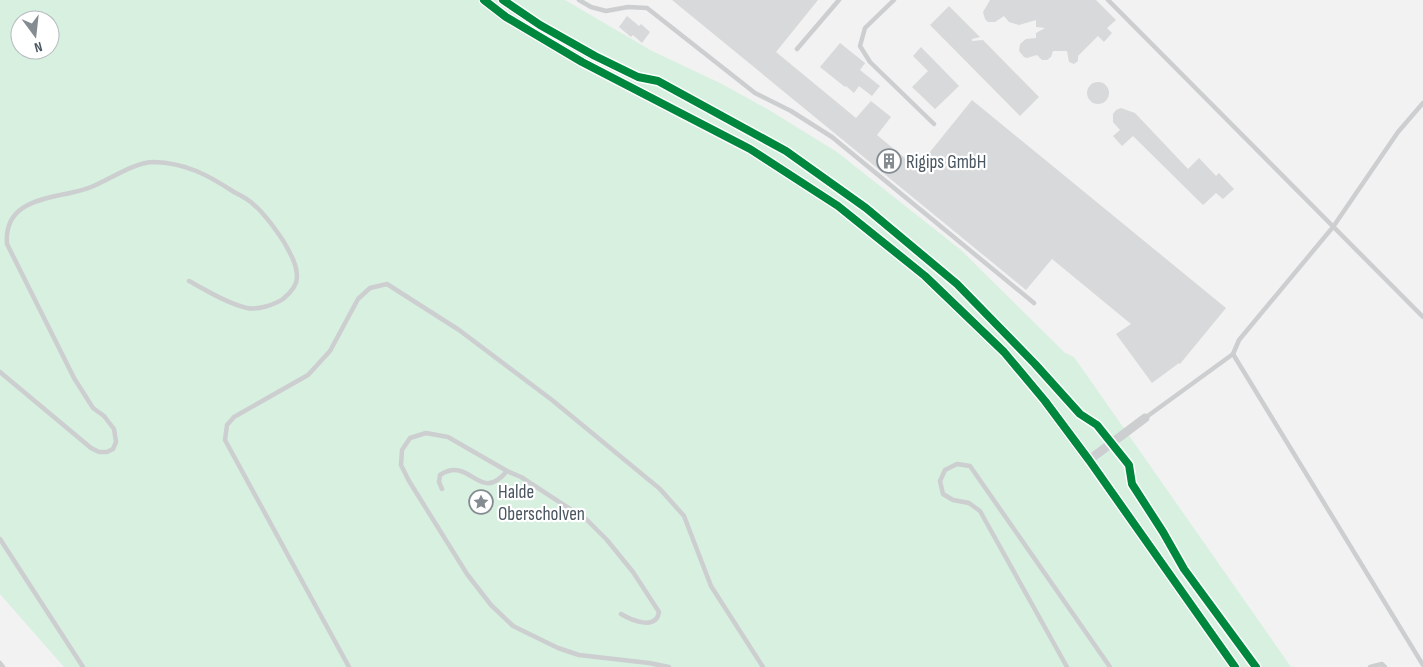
<svg xmlns="http://www.w3.org/2000/svg" width="1423" height="667" font-family="'Sofia Sans Condensed',sans-serif">
<style>
.green{fill:#d7f0e0;fill-rule:evenodd}
.building{fill:#d8d9da}
.lines{fill:none;stroke-linecap:round;stroke-linejoin:round}
.service{stroke:#ccced0;stroke-width:4.5}
.minor{stroke:#ccced0;stroke-width:9}
.tertiary{stroke:#ccced0;stroke-width:11}
.cycleway-casing{stroke:#fff;stroke-width:11}
.cycleway{stroke:#00873e;stroke-width:8}
.labels{text-anchor:middle;stroke-width:4.5;stroke-linejoin:round;paint-order:stroke}
.poi-label{font-size:19px;fill:#49555f;stroke:#fff;text-anchor:start}
</style>
<rect width="100%" height="100%" fill="#f2f2f2"/>
<path class="green" d="M0,0H565L652,51L720,83L769,110L837,152L961,250L1065,353L1074,357L1291,667H64L0,594ZM20,20H50V50H20Z"/>
<g class="building">
<polygon points="672,0 818,0 776,52 856,118 871,101 891,117 877,135 917,168 972,100 1226,308 1180,364 1179,363 1152,383 1116,334 1131,324 1052,259 1026,290"/>
<polygon points="990,0 1096,0 1116,20 1107,28 1112,33 1104,42 1098,36 1078,56 1078,61 1074,64 1069,62 1067,51 1053,51 1051,57 1047,60 1042,60 1037,55 1027,58 1024,57 1019,51 1020,44 1026,39 1036,38 1036,33 1045,28 1036,27 1036,20 1019,25 1009,22 1004,16 995,22 988,22 985,19 983,12"/>
<polygon points="949,6 980,37 972,39 972,41 983,40 1039,97 1020,116 930,25"/>
<polygon points="627,16 639,26 641,24 650,32 642,43 633,35 631,37 619,27"/>
<polygon points="840,43 865,63 860,70 880,86 872,96 859,86 854,93 846,86 845,87 820,67"/>
<polygon points="921,47 959,86 935,109 912,87 928,71 913,56"/>
<circle cx="1098" cy="93" r="11"/>
<polygon points="1121,108 1135,113 1188,169 1199,158 1216,176 1219,173 1234,189 1223,199 1216,193 1203,205 1133,136 1122,146 1113,136 1120,130 1113,122 1113,114 1116,110"/>
</g>
<g class="lines">
<g class="service">
<polyline points="579,0 591,7 606,11 628,7 647,8 755,93 791,111 832,137 1034,303"/>
<polyline points="894,0 865,28 860,46 870,62 934,124"/>
<polyline points="1108,0 1423,317"/>
<polyline points="797,49 839,0"/>
<polyline points="1233,354 1423,665"/>
<path d="M0,372L91,448L99,452H107L113,449L116,442L114,429L104,416L93,408L74,378L7,244C4,207 35,200 65,194C73,192 82,191 91,187C109,180 134,162 154,162C186,163 208,175 234,192C240,195 248,199 253,204C265,214 276,230 284,242C290,253 297,264 297,277C297,286 289,294 283,299C274,305 258,310 247,308C228,304 206,290 189,281"/>
<polyline points="1145,418 1233,354 1239,340 1333,227 1398,132 1423,103"/>
<polyline points="507,471 448,437 426,433 410,438 402,450 401,465 409,481 467,574 491,605 513,626 558,648 579,655 649,663 669,667"/>
<path d="M442,489L439,482L440,475C471,455 479,505 507,471L521,477L587,520L607,540L633,572L659,612C656,631 631,620 621,614"/>
<polyline points="0,539 83,667"/>
<polyline points="0,663 3,667"/>
<polyline points="349,667 225,440 227,425 234,417 308,375 330,351 358,299 370,288 387,284 459,330 552,400 660,489 684,516 711,586 763,667"/>
<polyline points="1067,667 980,511 969,503 953,500 943,494 940,481 945,470 957,464 970,466 1110,667"/>
<polyline points="1370,667 1382,664 1385,667"/>
</g>
<polyline class="minor" points="1089,460 1145,418"/>
<polyline class="tertiary" points="484,0 506,17 582,62 750,149 838,206 925,276 1004,352 1045,401 1089,460 1235,667"/>
<g class="cycleway-casing">
<g id="cycleway">
<polyline points="484,0 506,17 582,62 750,149 838,206 925,276 1004,352 1045,401 1089,460 1235,667"/>
<polyline points="503,0 540,25 595,56 638,77 658,81 786,151 866,208 957,284 1035,364 1080,414 1097,425 1129,465 1132,484 1163,532 1184,569 1256,667"/>
</g>
</g>
<use href="#cycleway" class="cycleway"/>
</g>
<defs>
<g id="building-ring" transform="scale(1.25)"><circle r="9.5" fill="#fff" stroke="#848c92" stroke-width="1.5"/><path d="M-4-6H4V6H1V3H-1V6H-4ZM-2.5-4.3h1.7v1.8h-1.7ZM.8-4.3h1.7v1.8H.8ZM-2.5-1h1.7V.8h-1.7ZM.8-1h1.7V.8H.8Z" fill="#848c92"/></g>
<g id="sight-ring" transform="scale(1.25)"><circle r="9.5" fill="#fff" stroke="#848c92" stroke-width="1.5"/><path d="M0-6L1.8-2.2L6-1.7L2.9 1.2L3.7 5.4L0 3.3L-3.7 5.4L-2.9 1.2L-6-1.7L-1.8-2.2Z" fill="#848c92"/></g>
</defs>
<g fill-rule="evenodd">
<use href="#building-ring" x="889" y="161"/>
<use href="#sight-ring" x="481" y="502"/>
</g>
<g class="labels">
<g class="poi-label">
<text x="906" y="168">Rigips GmbH</text>
<text x="498" y="498">Halde<tspan x="498" dy="22">Oberscholven</tspan></text>
</g>
</g>
<g transform="translate(35 35) rotate(165)"><circle r="24" fill="#ffffff" stroke="#b6bbbf"/>
<path d="M0-4L9 19L0 12L-9 19Z" fill="#848c92"/>
<text y="-8" font-size="14" font-weight="bold" text-anchor="middle" fill="#49555f">N</text>
</g>
</svg>
